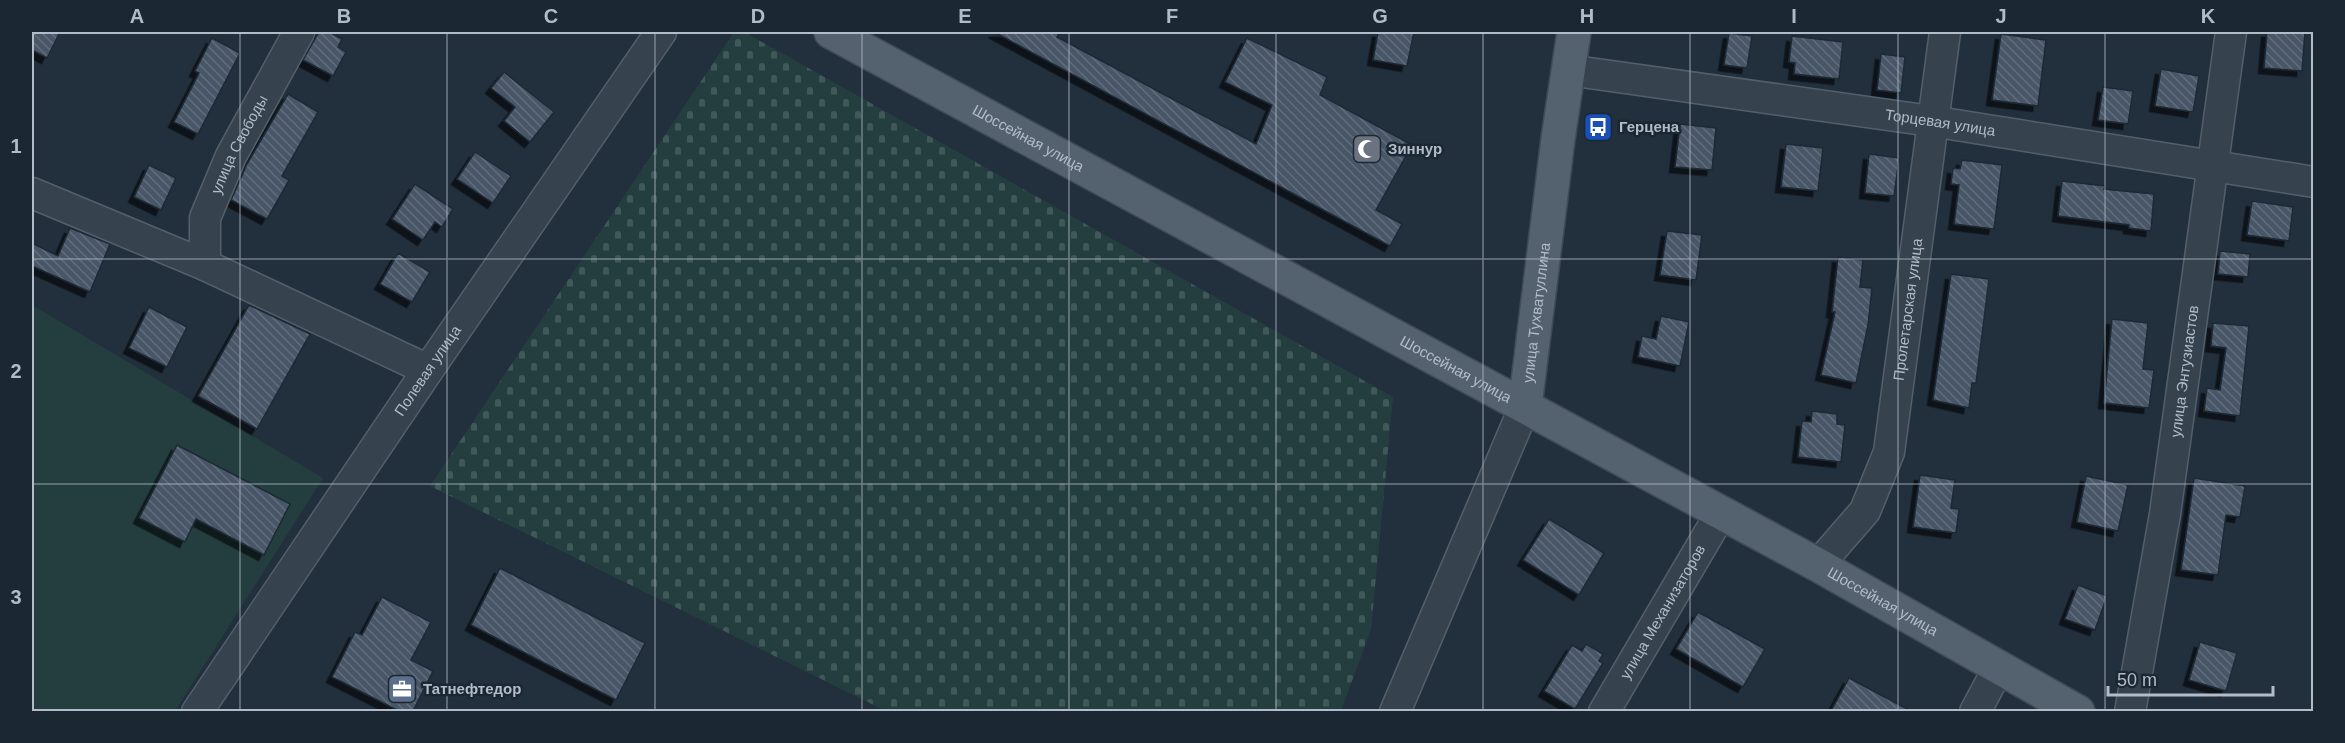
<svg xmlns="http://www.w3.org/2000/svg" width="2345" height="743" font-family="Arial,sans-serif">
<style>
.cemetery{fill:url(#cemetery-stones)}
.green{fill:#243e3f}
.building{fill:url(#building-back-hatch);stroke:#1d2935;stroke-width:1.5;filter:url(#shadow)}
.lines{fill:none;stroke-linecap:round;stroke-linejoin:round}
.minor-casing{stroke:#545f6c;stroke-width:33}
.major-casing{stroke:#3f4b57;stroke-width:36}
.minor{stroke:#36424e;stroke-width:30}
.major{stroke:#54616e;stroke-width:33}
.grid{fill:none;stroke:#b2bcc9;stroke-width:1.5;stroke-opacity:0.55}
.labels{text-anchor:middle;stroke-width:5;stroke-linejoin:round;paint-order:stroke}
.street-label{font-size:15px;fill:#b2bcc9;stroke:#1b2733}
.poi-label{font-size:15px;font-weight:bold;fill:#b2bcc9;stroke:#1b2733;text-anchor:start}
.neatline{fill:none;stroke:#b2bcc9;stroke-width:2}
.grid-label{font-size:20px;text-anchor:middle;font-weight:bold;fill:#b2bcc9}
</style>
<defs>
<pattern id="cemetery-stones" width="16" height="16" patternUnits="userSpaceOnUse" patternTransform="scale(1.5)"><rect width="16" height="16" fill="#243e3f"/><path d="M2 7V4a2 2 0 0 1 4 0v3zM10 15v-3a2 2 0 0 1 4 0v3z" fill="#415859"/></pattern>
<pattern id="building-back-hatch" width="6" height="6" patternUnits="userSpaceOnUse" patternTransform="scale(1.5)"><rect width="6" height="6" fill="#485767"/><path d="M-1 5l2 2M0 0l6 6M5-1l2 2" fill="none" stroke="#606d7b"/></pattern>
<filter id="shadow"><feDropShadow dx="-5.5" dy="5.5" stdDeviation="0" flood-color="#0009"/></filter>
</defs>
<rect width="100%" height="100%" fill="#22303e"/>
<polygon class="cemetery" points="734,32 744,32 1393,397 1371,629 1341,711 886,711 430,486"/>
<polygon class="green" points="32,305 323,478 175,711 32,712"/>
<g class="building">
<polygon points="32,32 60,32 47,58 32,50"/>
<polygon points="319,32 329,32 342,39 338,47 346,52 333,76 303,60"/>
<polygon points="994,32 1060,32 1057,37 1256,144 1272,105 1225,82 1247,38 1327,77 1320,95 1412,145 1376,210 1402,224 1390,246"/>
<polygon points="1378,32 1414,32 1407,66 1373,60"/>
<polygon points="2267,32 2305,32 2302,71 2264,68"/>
<polygon points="1729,33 1752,36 1747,68 1724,65"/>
<polygon points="2001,34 2046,40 2038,106 1992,100"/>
<polygon points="1792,36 1843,42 1839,79 1794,74 1795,63 1789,62"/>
<polygon points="212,38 240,53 198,134 174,122 199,73 195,71"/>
<polygon points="1881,54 1905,57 1901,93 1877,90"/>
<polygon points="2161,69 2199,76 2193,112 2155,106"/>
<polygon points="504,72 554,112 530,142 504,121 515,107 491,88"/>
<polygon points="2103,87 2133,91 2128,124 2098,120"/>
<polygon points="288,94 318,112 282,176 289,180 267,219 231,200 247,164"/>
<polygon points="1680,124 1716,128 1712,170 1675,167"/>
<polygon points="1786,144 1823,148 1818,191 1781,187"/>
<polygon points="475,152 511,176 493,203 457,179"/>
<polygon points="1869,154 1899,158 1894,196 1865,193"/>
<polygon points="1962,160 2002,165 1994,229 1954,224 1959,185 1951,184 1953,168 1960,169"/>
<polygon points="149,165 176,178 161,210 134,197"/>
<polygon points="2062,181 2105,186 2104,189 2154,194 2151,231 2129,228 2129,225 2058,216"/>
<polygon points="415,184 453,209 442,227 435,222 423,240 392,219"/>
<polygon points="2252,201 2293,207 2289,241 2247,235"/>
<polygon points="70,228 110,244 90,292 32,266 32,243 58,256"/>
<polygon points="1667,231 1702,235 1696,280 1660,275"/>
<polygon points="2220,251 2250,254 2248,277 2218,274"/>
<polygon points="398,253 430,272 412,302 380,284"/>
<polygon points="1838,257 1863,260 1860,287 1872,288 1868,325 1856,383 1821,375 1835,312 1832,312"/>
<polygon points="1951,274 1989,279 1976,383 1972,383 1969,408 1933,400"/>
<polygon points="249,305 310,334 257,429 198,396"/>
<polygon points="149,307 187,327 167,367 129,348"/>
<polygon points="1661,316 1689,322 1680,366 1638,357 1642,336 1656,339"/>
<polygon points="2112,319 2148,323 2143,369 2154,370 2149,408 2104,403"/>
<polygon points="2213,323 2249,326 2240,416 2204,411 2207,388 2220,390 2226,348 2211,346"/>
<polygon points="1812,411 1837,414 1837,424 1845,425 1841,462 1798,457 1802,421 1811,422"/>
<polygon points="177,445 290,504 264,555 196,519 185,542 139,518"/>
<polygon points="1920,475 1955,480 1951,508 1959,509 1956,533 1913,527"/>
<polygon points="2086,476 2128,485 2118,531 2077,522"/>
<polygon points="2194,478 2245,486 2240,517 2226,515 2218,575 2181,570"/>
<polygon points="1549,519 1604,553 1579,595 1523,560"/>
<polygon points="500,568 645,643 616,700 471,625"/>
<polygon points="2078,585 2107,596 2095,630 2065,619"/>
<polygon points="382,597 431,622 411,660 433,671 413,711 399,711 332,677 355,632 362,635"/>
<polygon points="1698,612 1765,649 1743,687 1676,649"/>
<polygon points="2200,642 2237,653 2226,691 2189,680"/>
<polygon points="1586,644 1603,654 1599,661 1603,663 1575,709 1544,691 1572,645 1582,651"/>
<polygon points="1849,678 1911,711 1831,711"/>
</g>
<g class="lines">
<g class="minor-casing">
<g id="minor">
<path id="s1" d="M1568,70L1931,121L2314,182"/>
<polyline points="32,193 205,265 428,370"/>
<path id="s2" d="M205,265V218L231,156L299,32"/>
<path id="s3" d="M1818,565L1865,511L1889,452L1945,32"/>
<path id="s4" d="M197,712L428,370L661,32"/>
<polyline points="1395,712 1525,406"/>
<path id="s5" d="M1604,712L1721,513"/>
<polyline points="1975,712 1999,667"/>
<path id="s6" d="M2130,712L2165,514L2231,32"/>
</g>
</g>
<g class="major-casing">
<g id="major">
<path id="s7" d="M831,32L1818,565L2078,712"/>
<path id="s8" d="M1525,406L1558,139L1574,32"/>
</g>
</g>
<use href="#minor" class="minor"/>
<use href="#major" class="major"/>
</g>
<path class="grid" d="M240,32V712M447,32V712M655,32V712M862,32V712M1069,32V712M1276,32V712M1483,32V712M1690,32V712M1898,32V712M2105,32V712M32,259H2314M32,484H2314"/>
<defs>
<g id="bus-square" transform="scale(1.5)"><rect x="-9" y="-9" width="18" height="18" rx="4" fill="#1a4fb4" stroke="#1b2733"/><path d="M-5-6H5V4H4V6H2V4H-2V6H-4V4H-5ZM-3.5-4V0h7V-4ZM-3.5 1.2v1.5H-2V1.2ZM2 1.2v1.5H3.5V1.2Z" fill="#fff"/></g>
<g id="mosque-square" transform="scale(1.5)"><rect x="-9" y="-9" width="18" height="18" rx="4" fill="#6b7280" stroke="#1b2733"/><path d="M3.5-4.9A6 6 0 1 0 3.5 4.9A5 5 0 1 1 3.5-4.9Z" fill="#fff"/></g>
<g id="office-square" transform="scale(1.5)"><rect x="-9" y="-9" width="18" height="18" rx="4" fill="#5c6f8a" stroke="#1b2733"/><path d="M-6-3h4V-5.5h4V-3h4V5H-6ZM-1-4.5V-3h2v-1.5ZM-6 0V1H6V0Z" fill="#fff"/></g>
</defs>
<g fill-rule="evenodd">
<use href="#bus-square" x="1598" y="127"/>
<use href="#mosque-square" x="1367" y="149"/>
<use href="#office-square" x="402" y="689"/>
</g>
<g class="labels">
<g class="street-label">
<text dy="5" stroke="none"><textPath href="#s1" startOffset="376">Торцевая улица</textPath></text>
<text dy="5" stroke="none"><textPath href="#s7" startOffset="224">Шоссейная улица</textPath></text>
<text dy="5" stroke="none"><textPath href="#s2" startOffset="128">улица Свободы</textPath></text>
<text dy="5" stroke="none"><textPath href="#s3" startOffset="279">Пролетарская улица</textPath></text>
<text dy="5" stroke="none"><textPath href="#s8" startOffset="94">улица Тухватуллина</textPath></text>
<text dy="5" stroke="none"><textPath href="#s7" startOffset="710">Шоссейная улица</textPath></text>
<text dy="5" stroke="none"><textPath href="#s4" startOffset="412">Полевая улица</textPath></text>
<text dy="5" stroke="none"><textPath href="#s6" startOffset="345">улица Энтузиастов</textPath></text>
<text dy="5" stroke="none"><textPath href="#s7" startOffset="1196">Шоссейная улица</textPath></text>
<text dy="5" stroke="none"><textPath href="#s5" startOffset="116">улица Механизаторов</textPath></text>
</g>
<g class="poi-label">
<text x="1619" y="132">Герцена</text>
<text x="1388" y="154">Зиннур</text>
<text x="423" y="694">Татнефтедор</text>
</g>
</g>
<rect width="2345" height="743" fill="none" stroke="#1b2733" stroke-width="66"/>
<path d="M2108 686v9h165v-9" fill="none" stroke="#b2bcc9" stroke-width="3"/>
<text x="2117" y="686" font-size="18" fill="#b2bcc9" stroke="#1b2733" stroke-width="4.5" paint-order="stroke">50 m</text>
<rect x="33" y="33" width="2279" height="677" class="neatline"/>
<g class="grid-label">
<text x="137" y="23">A</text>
<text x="344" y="23">B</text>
<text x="551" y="23">C</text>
<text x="758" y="23">D</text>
<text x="965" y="23">E</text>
<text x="1172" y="23">F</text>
<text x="1380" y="23">G</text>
<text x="1587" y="23">H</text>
<text x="1794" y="23">I</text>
<text x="2001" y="23">J</text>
<text x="2208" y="23">K</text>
<text x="16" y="153">1</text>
<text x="16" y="378">2</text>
<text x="16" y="604">3</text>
</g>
</svg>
